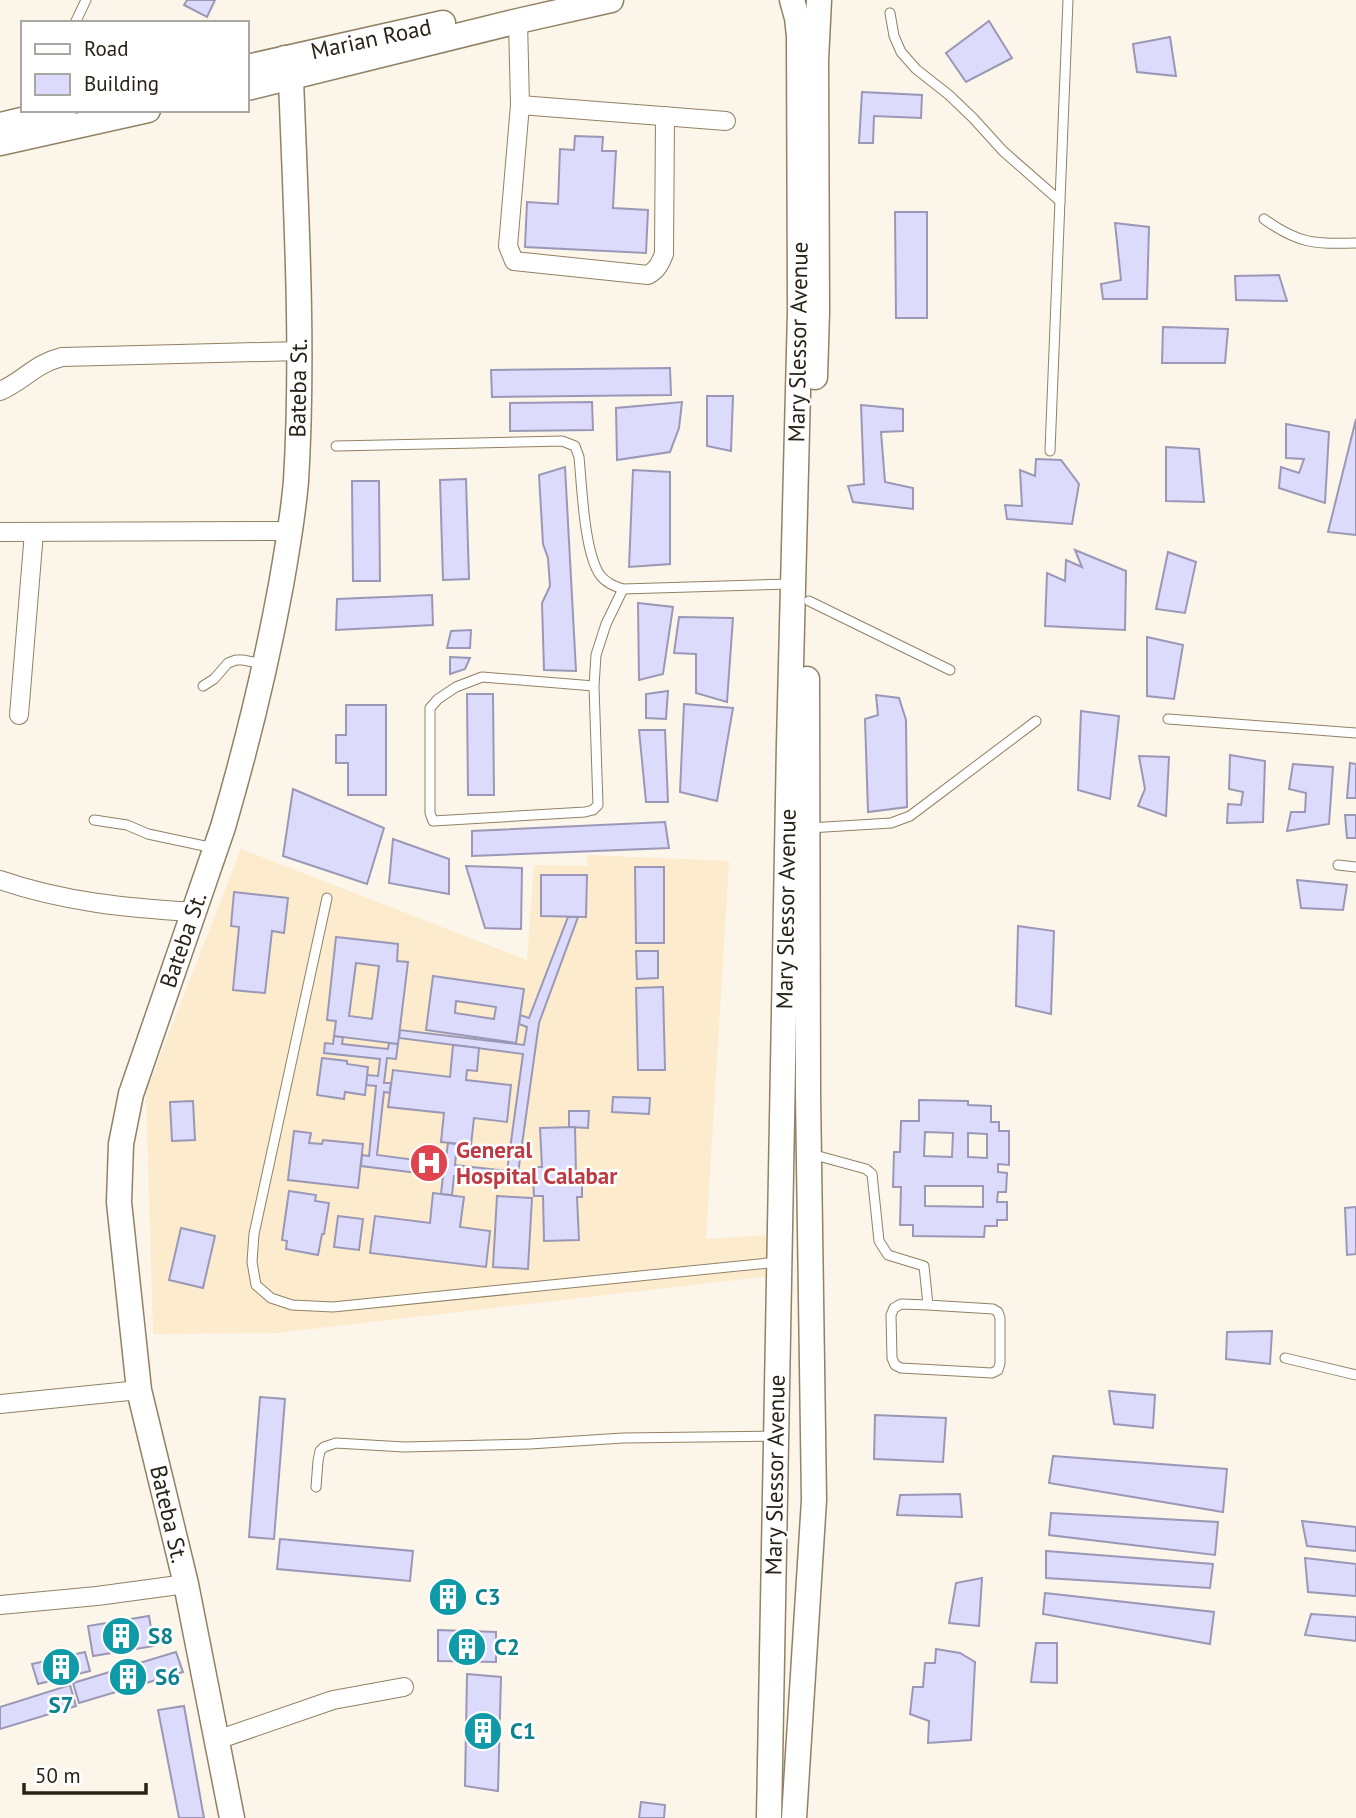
<svg xmlns="http://www.w3.org/2000/svg" width="1356" height="1818" font-family="'PT Sans',sans-serif">
<style>
.built{fill:#fcebcd}
.building{fill:#dcdbfb;stroke:#9a98b6;stroke-width:2;fill-rule:evenodd}
.lines{fill:none;stroke-linecap:round;stroke-linejoin:round}
.lane-casing{stroke:#918165;stroke-width:11}
.street-casing{stroke:#918165;stroke-width:20}
.secondary-casing{stroke:#918165;stroke-width:27}
.lane{stroke:#fff;stroke-width:9}
.street{stroke:#fff;stroke-width:18}
.secondary{stroke:#fff;stroke-width:24}
.labels{text-anchor:middle;stroke-width:5;stroke-linejoin:round;paint-order:stroke}
.street-label{font-size:23px;fill:#292217;stroke:#fff}
.health-label{font-size:23px;font-weight:bold;fill:#be3a42;stroke:#fff;text-anchor:start}
.culture-label{font-size:23px;font-weight:bold;fill:#0d838f;stroke:#fff;text-anchor:start}
</style>
<rect width="100%" height="100%" fill="#fcf5e9"/>
<polygon class="built" points="241,849 527,960 534,865 588,866 587,855 729,861 706,1239 768,1235 770,1276 276,1333 153,1334 146,1092"/>
<g class="building">
<polygon points="187,0 215,0 207,17 184,5"/>
<polygon points="989,21 1012,58 966,82 946,53"/>
<polygon points="1170,37 1176,76 1137,72 1133,44"/>
<polygon points="862,92 922,95 921,118 874,116 873,143 859,143"/>
<polygon points="575,136 603,137 602,151 616,151 613,208 648,210 646,253 525,247 527,202 558,204 560,149 574,150"/>
<polygon points="895,212 927,212 927,318 896,318"/>
<polygon points="1115,223 1149,227 1147,299 1103,299 1101,284 1121,280"/>
<polygon points="1279,275 1287,301 1236,300 1235,276"/>
<polygon points="1163,327 1228,329 1225,363 1162,363"/>
<polygon points="670,368 671,395 492,397 491,370"/>
<polygon points="707,396 733,396 731,451 707,446"/>
<polygon points="592,402 593,430 510,431 510,403"/>
<polygon points="682,402 679,428 670,452 617,460 616,408"/>
<polygon points="861,405 903,409 903,431 881,432 885,482 913,488 913,509 853,502 848,486 864,484"/>
<polygon points="1356,419 1356,535 1328,532"/>
<polygon points="1286,424 1329,432 1325,503 1279,488 1281,467 1299,473 1304,459 1286,458"/>
<polygon points="1166,447 1199,449 1204,502 1166,501"/>
<polygon points="1036,459 1061,460 1079,484 1072,524 1007,519 1005,505 1022,506 1020,470 1035,476"/>
<polygon points="565,467 576,671 544,670 542,603 550,586 548,558 543,544 539,475"/>
<polygon points="633,470 670,472 670,564 629,567"/>
<polygon points="466,479 469,579 443,580 440,480"/>
<polygon points="352,481 379,481 380,581 353,581"/>
<polygon points="1075,550 1126,571 1125,630 1045,626 1047,573 1065,581 1066,560 1082,567"/>
<polygon points="1168,552 1196,562 1185,613 1156,609"/>
<polygon points="432,595 433,625 336,630 337,599"/>
<polygon points="638,603 673,607 663,674 639,680"/>
<polygon points="679,617 733,618 727,702 696,693 696,654 674,653"/>
<polygon points="471,630 470,648 447,648 451,631"/>
<polygon points="1147,637 1183,645 1174,699 1147,696"/>
<polygon points="450,657 470,658 465,669 450,674"/>
<polygon points="668,691 666,719 646,718 646,694"/>
<polygon points="467,694 493,694 494,795 468,795"/>
<polygon points="876,695 899,698 906,720 907,807 868,812 865,719 878,715"/>
<polygon points="684,704 733,708 717,801 680,792"/>
<polygon points="346,705 386,705 386,795 348,795 348,763 336,763 336,735 346,735"/>
<polygon points="1081,711 1119,716 1110,799 1078,790"/>
<polygon points="639,730 665,730 668,802 646,802"/>
<polygon points="1230,755 1265,761 1263,822 1227,823 1228,804 1241,805 1243,792 1229,789"/>
<polygon points="1139,756 1169,757 1166,816 1138,806 1145,789"/>
<polygon points="1350,763 1356,764 1356,798 1347,798"/>
<polygon points="1293,764 1333,767 1329,824 1287,831 1291,812 1305,812 1306,793 1289,789"/>
<polygon points="293,789 384,828 367,884 283,856"/>
<polygon points="1345,815 1356,815 1356,838 1347,838"/>
<polygon points="665,822 669,848 472,856 472,831"/>
<polygon points="393,839 449,859 449,894 389,883"/>
<polygon points="466,866 522,868 521,929 485,928"/>
<polygon points="635,867 664,867 664,943 636,943"/>
<polygon points="541,875 587,875 586,917 541,916"/>
<polygon points="1297,880 1347,885 1343,910 1301,908"/>
<polygon points="234,892 288,898 284,933 272,931 265,993 233,990 239,927 231,926"/>
<polygon points="568,917 578,917 539,1023 518,1173 533,1175 534,1185 454,1176 452,1195 441,1194 443,1176 361,1166 362,1155 369,1156 376,1086 366,1085 367,1075 378,1076 380,1059 324,1053 325,1043 333,1044 334,1036 343,1037 342,1044 388,1049 389,1043 398,1044 396,1059 387,1058 384,1083 391,1083 390,1093 384,1092 377,1155 445,1164 448,1143 457,1144 455,1165 507,1171 523,1054 399,1038 400,1030 524,1045 527,1027 519,1024 520,1015 529,1018"/>
<polygon points="1018,926 1054,931 1051,1014 1016,1006"/>
<path d="M336,937L398,944L397,961L408,962L398,1044L334,1036L336,1021L327,1020ZM356,963L379,966L372,1019L349,1016Z"/>
<polygon points="636,951 658,951 658,978 637,979"/>
<path d="M433,976L524,989L516,1043L426,1030ZM456,1001L496,1007L494,1019L455,1013Z"/>
<polygon points="663,987 665,1070 638,1070 636,988"/>
<polygon points="453,1045 479,1048 477,1071 467,1070 466,1080 511,1085 507,1122 474,1118 471,1145 441,1142 444,1113 388,1107 393,1070 450,1077"/>
<polygon points="322,1058 347,1061 347,1064 368,1067 365,1095 345,1092 344,1099 317,1095"/>
<polygon points="613,1097 650,1098 649,1114 612,1112"/>
<path d="M919,1100L968,1101V1105L991,1106V1122H999V1131H1009V1165L998,1164V1172L1007,1173L1006,1192H998L997,1202H1007V1220H997V1226H985L984,1237L913,1236V1225H900L901,1187H893L894,1152H900L901,1121H919ZM925,1132L953,1133L952,1157L924,1156ZM968,1133L987,1134V1158L968,1157ZM925,1186H983V1207L925,1206Z"/>
<polygon points="193,1101 195,1140 172,1141 170,1102"/>
<polygon points="569,1111 589,1111 588,1128 569,1127"/>
<polygon points="575,1127 576,1174 582,1174 582,1197 577,1197 579,1240 544,1241 543,1196 534,1196 533,1175 533,1167 542,1167 540,1128"/>
<polygon points="294,1131 311,1133 309,1143 322,1144 323,1140 363,1144 358,1188 288,1180"/>
<polygon points="289,1191 316,1195 315,1201 329,1203 324,1234 322,1234 318,1255 286,1249 287,1241 282,1240"/>
<polygon points="433,1193 464,1197 460,1227 490,1231 486,1267 370,1253 375,1216 430,1223"/>
<polygon points="497,1196 532,1198 528,1269 493,1267"/>
<polygon points="1356,1207 1356,1254 1347,1255 1345,1208"/>
<polygon points="338,1216 363,1219 359,1250 334,1247"/>
<polygon points="181,1228 215,1236 203,1288 169,1280"/>
<polygon points="1272,1331 1270,1364 1226,1359 1227,1332"/>
<polygon points="1109,1391 1155,1395 1153,1428 1114,1424"/>
<polygon points="260,1397 285,1399 274,1539 249,1537"/>
<polygon points="875,1415 946,1418 943,1462 874,1459"/>
<polygon points="1053,1456 1227,1469 1223,1512 1049,1483"/>
<polygon points="960,1494 962,1517 897,1515 900,1495"/>
<polygon points="1051,1513 1218,1522 1215,1555 1049,1535"/>
<polygon points="1302,1521 1356,1527 1356,1551 1307,1546"/>
<polygon points="280,1539 413,1551 410,1581 277,1569"/>
<polygon points="1046,1551 1213,1564 1210,1588 1046,1578"/>
<polygon points="1305,1558 1356,1564 1356,1596 1308,1592"/>
<polygon points="982,1578 979,1626 949,1623 956,1583"/>
<polygon points="437,1586 461,1589 462,1606 434,1607"/>
<polygon points="1045,1593 1214,1612 1210,1644 1043,1614"/>
<polygon points="1311,1614 1356,1617 1356,1641 1305,1635"/>
<polygon points="149,1616 154,1646 93,1656 88,1626"/>
<polygon points="438,1630 496,1632 496,1662 438,1661"/>
<polygon points="1036,1643 1057,1643 1057,1683 1031,1682"/>
<polygon points="936,1649 960,1653 975,1662 971,1740 928,1743 929,1721 910,1714 913,1687 923,1687 925,1663 935,1663"/>
<polygon points="85,1652 90,1671 38,1684 32,1664"/>
<polygon points="176,1652 183,1672 79,1703 73,1683"/>
<polygon points="467,1674 501,1677 498,1791 465,1786"/>
<polygon points="70,1685 76,1706 0,1729 0,1707"/>
<polygon points="184,1706 204,1818 179,1818 158,1710"/>
<polygon points="641,1802 665,1805 664,1818 639,1818"/>
</g>
<g class="lines">
<g class="lane-casing">
<g id="lane">
<polyline points="890,13 894,36 901,52 916,69 949,95 973,118 1003,151 1060,201"/>
<polyline points="75,23 86,0"/>
<path d="M1264,219C1299,244 1314,244 1356,243"/>
<path d="M336,446L562,441L575,446L579,457C582,487 584,552 600,575C606,583 614,586 623,589L791,584"/>
<polyline points="1050,451 1068,0"/>
<polyline points="809,601 950,670"/>
<polyline points="203,686 214,679 228,663 236,660 243,660 263,664"/>
<polyline points="594,686 482,677 456,687 438,699 430,708 430,813 433,821 585,812 593,810 598,805 594,686 596,655 606,624 623,589"/>
<polyline points="1168,719 1356,733"/>
<polyline points="94,820 127,825 148,834 214,848"/>
<polyline points="809,828 891,823 910,816 1036,721"/>
<polyline points="1338,865 1356,867"/>
<polyline points="327,898 254,1234 252,1262 256,1285 271,1298 292,1305 333,1307 778,1262"/>
<polyline points="811,1154 866,1169 872,1174 879,1241 888,1255 924,1266 928,1305 993,1309 998,1312 1000,1318 1000,1363 998,1370 992,1373 901,1368 895,1365 892,1358 891,1315 894,1308 901,1304 928,1305"/>
<polyline points="1285,1358 1356,1375"/>
<polyline points="316,1487 318,1461 320,1451 324,1447 336,1443 404,1447 530,1444 623,1438 774,1436"/>
</g>
</g>
<g class="street-casing">
<g id="street">
<path d="M518,21L520,105L508,246L514,261L648,275C657,270 660,264 664,254L665,116"/>
<polyline points="520,105 726,121"/>
<path d="M0,391C24,381 34,364 62,357L300,351"/>
<polyline points="0,532 290,531"/>
<polyline points="19,715 34,532"/>
<path d="M0,880C63,902 128,908 194,912"/>
<polyline points="0,1404 139,1390"/>
<polyline points="0,1605 97,1596 186,1584"/>
<polyline points="217,1740 333,1700 404,1687"/>
</g>
</g>
<g class="secondary-casing">
<g id="secondary">
<polyline points="247,67 443,23"/>
<polyline points="247,88 518,21 611,0"/>
<polyline points="0,125 64,110"/>
<polyline points="0,143 148,110"/>
<polyline points="815,377 817,312 816,60 819,0"/>
<path d="M232,1818L186,1584L139,1390L119,1202L121,1144L131,1094L223,827C246,748 266,667 281,585C287,551 293,516 296,481C304,347 296,213 291,79L285,58"/>
<polyline points="769,1818 789,744 800,312 799,36 797,18 792,0"/>
<polyline points="794,1818 814,1500 808,1094 807,679"/>
</g>
</g>
<use href="#lane" class="lane"/>
<use href="#street" class="street"/>
<use href="#secondary" class="secondary"/>
</g>
<defs>
<g id="hospital-disc" transform="scale(2.0125)"><circle r="9.5" fill="#e0444e" stroke="#fff"/><path d="M-5-5h3v3.5h4V-5h3V5h-3V1.5h-4V5h-3Z" fill="#fff"/></g>
<g id="building-disc" transform="scale(2.0125)"><circle r="9.5" fill="#0f9aa8" stroke="#fff"/><path d="M-4-6H4V6H1V3H-1V6H-4ZM-2.5-4.3h1.7v1.8h-1.7ZM.8-4.3h1.7v1.8H.8ZM-2.5-1h1.7V.8h-1.7ZM.8-1h1.7V.8H.8Z" fill="#fff"/></g>
</defs>
<g fill-rule="evenodd">
<use href="#hospital-disc" x="429" y="1163"/>
<use href="#building-disc" x="448" y="1597"/>
<use href="#building-disc" x="121" y="1636"/>
<use href="#building-disc" x="467" y="1647"/>
<use href="#building-disc" x="61" y="1667"/>
<use href="#building-disc" x="128" y="1677"/>
<use href="#building-disc" x="483" y="1731"/>
</g>
<g class="labels">
<g class="street-label">
<text transform="translate(371 39) rotate(-12)" y="8">Marian Road</text>
<text transform="translate(798 342) rotate(-89)" y="8">Mary Slessor Avenue</text>
<text transform="translate(298 388) rotate(-89)" y="8">Bateba St.</text>
<text transform="translate(786 909) rotate(-89)" y="8">Mary Slessor Avenue</text>
<text transform="translate(183 940) rotate(-71)" y="8">Bateba St.</text>
<text transform="translate(775 1475) rotate(-89)" y="8">Mary Slessor Avenue</text>
<text transform="translate(169 1514) rotate(77)" y="8">Bateba St.</text>
</g>
<g class="health-label">
<text x="456" y="1158">General<tspan x="456" dy="26">Hospital Calabar</tspan></text>
</g>
<g class="culture-label">
<text x="475" y="1605">C3</text>
<text x="148" y="1644">S8</text>
<text x="494" y="1655">C2</text>
<text x="155" y="1685">S6</text>
<text x="61" y="1713" text-anchor="middle">S7</text>
<text x="510" y="1739">C1</text>
</g>
</g>
<rect x="21" y="21" width="228" height="91" fill="#ffffff" stroke="#a9a7a2" stroke-width="2"/>
<rect x="35" y="44" width="35" height="10" fill="#ffffff" stroke="#a9a7a2" stroke-width="2"/>
<text x="84" y="56" font-size="21" fill="#292217">Road</text>
<rect x="35" y="74" width="35" height="21" fill="#dcdbfb" stroke="#a9a7a2" stroke-width="2"/>
<text x="84" y="91" font-size="21" fill="#292217">Building</text>
<path d="M24 1783v10h122v-10" fill="none" stroke="#292217" stroke-width="3.5"/>
<text x="35" y="1783" font-size="21" fill="#292217" stroke="#ffffff" stroke-width="5" paint-order="stroke">50 m</text>
</svg>
